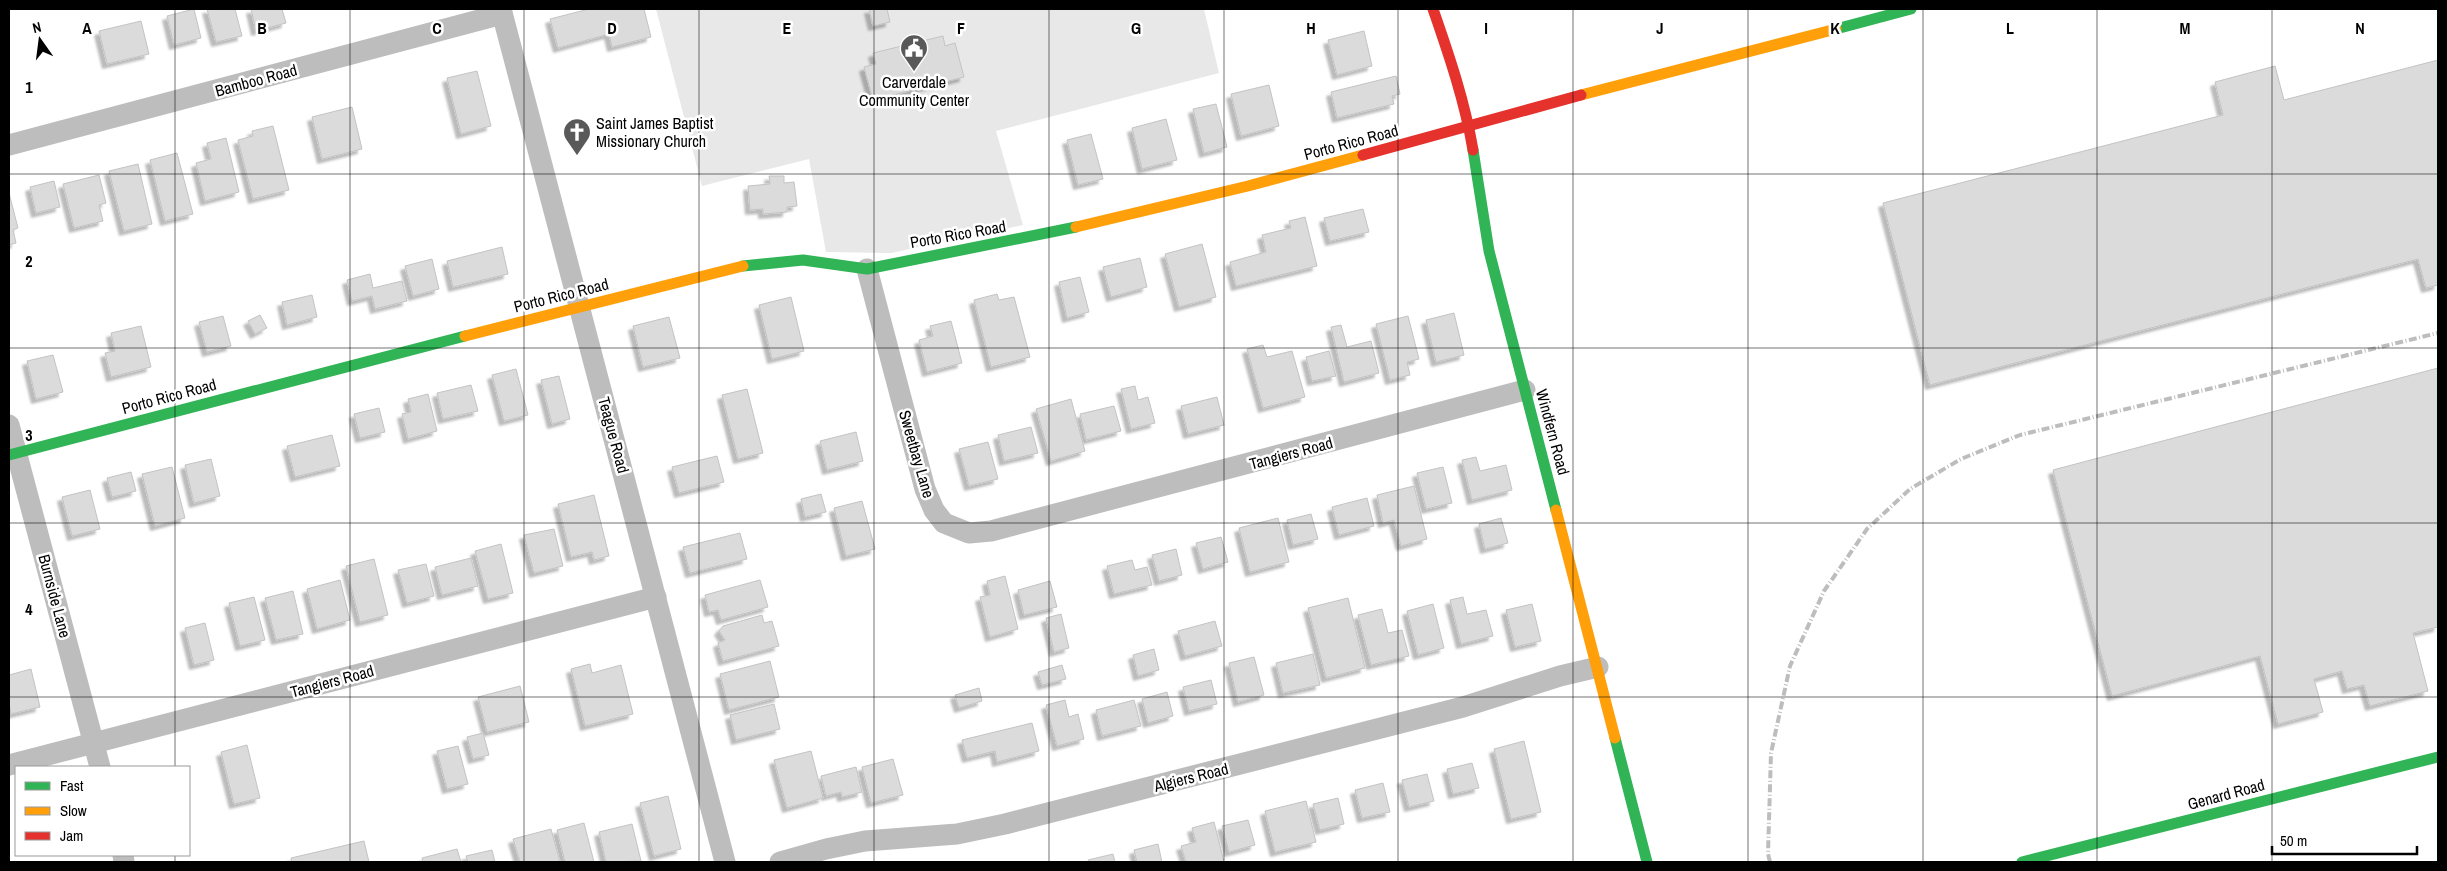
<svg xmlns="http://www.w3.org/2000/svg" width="2447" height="871" font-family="'Archivo Narrow',sans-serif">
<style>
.green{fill:#e8e8e8}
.building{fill:#dbdbdb;stroke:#c3c3c3;filter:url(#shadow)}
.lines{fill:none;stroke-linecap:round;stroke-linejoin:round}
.street{stroke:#bdbdbd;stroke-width:21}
.fast{stroke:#30b455;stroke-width:11}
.slow{stroke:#ff9f0a;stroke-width:11}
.jam{stroke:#e5322d;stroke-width:11}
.rail{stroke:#bdbdbd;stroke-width:4;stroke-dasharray:8 2.5 1 2.5;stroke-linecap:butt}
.grid{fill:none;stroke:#000;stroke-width:1;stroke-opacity:0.55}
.labels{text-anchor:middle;stroke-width:5;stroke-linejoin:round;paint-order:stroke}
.street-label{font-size:16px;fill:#000;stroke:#fff}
.poi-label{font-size:16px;fill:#000;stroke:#fff}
.grid-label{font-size:16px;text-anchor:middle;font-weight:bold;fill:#000;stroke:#fff;stroke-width:5;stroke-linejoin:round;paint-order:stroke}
</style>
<defs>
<filter id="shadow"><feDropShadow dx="-4.5" dy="4.5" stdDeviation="1" flood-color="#0004"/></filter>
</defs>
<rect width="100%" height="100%" fill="#fff"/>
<polygon class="green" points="656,9 1204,9 1219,73 996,131 1023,225 891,253 826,252 809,159 702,186"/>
<g class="building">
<polygon points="194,9 201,38 174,45 167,16"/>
<polygon points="207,9 235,9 242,36 216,42"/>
<polygon points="251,9 282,9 286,23 256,31"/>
<polygon points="589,9 644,9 651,37 612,47 609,34 558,48 550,19"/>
<polygon points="869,9 887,9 890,22 873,26"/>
<polygon points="141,21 149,54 107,64 99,31"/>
<polygon points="1364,31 1372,66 1337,75 1328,40"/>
<polygon points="943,36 945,46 955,43 964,77 873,100 864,67 876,64 873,53"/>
<polygon points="2438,60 2438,285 2426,288 2418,259 1930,385 1883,203 2223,115 2215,82 2275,66 2284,100"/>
<polygon points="477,71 491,126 461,134 447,78"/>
<polygon points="1396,76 1400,94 1392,96 1394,104 1337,118 1331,92"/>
<polygon points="1269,85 1279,126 1241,136 1231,94"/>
<polygon points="1216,104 1227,147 1204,153 1193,109"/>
<polygon points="352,107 362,149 322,159 312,117"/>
<polygon points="1166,119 1177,160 1142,169 1132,128"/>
<polygon points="273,126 289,190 253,199 238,140 253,136 252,131"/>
<polygon points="1091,134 1103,179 1078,185 1067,140"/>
<polygon points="226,138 239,192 205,201 196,163 211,159 207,143"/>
<polygon points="177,153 193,214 165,221 150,160"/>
<polygon points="138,164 152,224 124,231 109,171"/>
<polygon points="99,175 106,203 99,205 103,221 74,228 63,184"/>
<polygon points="769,176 784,176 784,183 794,182 797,206 787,207 787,212 763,214 763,209 750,210 748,186 770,184"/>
<polygon points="54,181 60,207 36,213 30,187"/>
<polygon points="9,193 18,228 13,230 16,243 9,245"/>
<polygon points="1363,209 1369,232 1330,241 1324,218"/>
<polygon points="1305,217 1317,266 1236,286 1230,262 1266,252 1262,235 1291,228 1289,221"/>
<polygon points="1202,244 1216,297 1179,307 1165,254"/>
<polygon points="502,247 508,274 453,287 447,261"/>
<polygon points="1140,258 1147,287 1111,297 1103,267"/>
<polygon points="432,259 439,289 413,296 405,266"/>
<polygon points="370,274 373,288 402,281 407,301 375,309 372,296 352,301 347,280"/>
<polygon points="1080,277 1089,312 1067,318 1059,282"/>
<polygon points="997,294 999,300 1014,297 1030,357 991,367 974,300"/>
<polygon points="312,295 317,317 287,325 282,302"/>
<polygon points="791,297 804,351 772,359 759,305"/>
<polygon points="1454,313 1464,355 1436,362 1426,320"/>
<polygon points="260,315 267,328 255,334 248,321"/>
<polygon points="223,316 231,346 207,352 199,322"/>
<polygon points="1408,316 1419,359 1407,362 1410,375 1390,380 1376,324"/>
<polygon points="669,317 680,358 643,367 633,326"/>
<polygon points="951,321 962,363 927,372 919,340 933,336 930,326"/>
<polygon points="1341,325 1347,347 1371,341 1379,373 1344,382 1331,327"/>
<polygon points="141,326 151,367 111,377 105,353 115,351 111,333"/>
<polygon points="1263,345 1267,357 1292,351 1305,397 1263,408 1247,349"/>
<polygon points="1329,351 1336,376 1312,381 1306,357"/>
<polygon points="53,355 63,392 36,399 27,361"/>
<polygon points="2438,368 2438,627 2413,633 2428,691 2370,706 2364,685 2347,689 2342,671 2314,679 2323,712 2278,724 2260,656 2112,696 2053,470"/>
<polygon points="516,369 528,415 504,421 492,375"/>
<polygon points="559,376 570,419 552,424 541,380"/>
<polygon points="471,385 478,411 443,419 437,393"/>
<polygon points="1135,386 1138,400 1148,397 1155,423 1131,429 1121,389"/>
<polygon points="747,389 763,453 738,459 722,395"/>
<polygon points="428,394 437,431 408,439 402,414 411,412 408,399"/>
<polygon points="1217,397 1224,425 1188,434 1181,406"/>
<polygon points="1071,399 1085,451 1051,461 1036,409"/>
<polygon points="1114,406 1121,431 1086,440 1080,414"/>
<polygon points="379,408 385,432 360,438 354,414"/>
<polygon points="1031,427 1038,453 1004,461 998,435"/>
<polygon points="856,432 863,461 827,470 820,441"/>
<polygon points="332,435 340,466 295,477 287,446"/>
<polygon points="988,442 998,479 969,486 959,449"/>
<polygon points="717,456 724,482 679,493 672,467"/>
<polygon points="1476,457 1480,471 1506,465 1512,490 1472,500 1462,460"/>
<polygon points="211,459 220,496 194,503 185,465"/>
<polygon points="172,467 185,518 155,526 142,474"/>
<polygon points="1443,467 1452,503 1426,509 1417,473"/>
<polygon points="131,472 136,491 112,497 107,478"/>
<polygon points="1414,486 1427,539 1401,546 1394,520 1383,523 1377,495"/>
<polygon points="90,490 100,529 72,536 62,497"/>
<polygon points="821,494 826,512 805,517 801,499"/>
<polygon points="594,495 609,556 594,560 592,552 571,557 558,504"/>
<polygon points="1367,498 1374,526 1339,535 1332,507"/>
<polygon points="862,501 875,549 846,556 834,508"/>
<polygon points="1311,514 1318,539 1293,545 1287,520"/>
<polygon points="1278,518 1289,562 1250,572 1239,528"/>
<polygon points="1501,518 1508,543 1485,549 1479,524"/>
<polygon points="554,529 563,566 534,573 524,535"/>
<polygon points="740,533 747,559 690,573 683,547"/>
<polygon points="1221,537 1228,562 1203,569 1196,543"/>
<polygon points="501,544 513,593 488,599 475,551"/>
<polygon points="1176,549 1182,575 1159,581 1152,555"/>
<polygon points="471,558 478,586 442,595 435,567"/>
<polygon points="374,559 388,615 360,622 346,566"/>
<polygon points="1132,560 1135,570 1147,567 1152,585 1114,594 1107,566"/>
<polygon points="426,564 434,596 407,603 398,570"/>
<polygon points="1005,576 1018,629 990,637 980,597 990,595 987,581"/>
<polygon points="340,580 350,620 317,629 307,589"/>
<polygon points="760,580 768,607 721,620 718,610 709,612 705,595"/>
<polygon points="1050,581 1057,607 1024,615 1018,590"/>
<polygon points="293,591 303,634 276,640 265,598"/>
<polygon points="254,597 265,640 240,646 229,603"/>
<polygon points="1463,597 1467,614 1486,610 1493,636 1461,644 1450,600"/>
<polygon points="1348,598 1365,668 1326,678 1308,608"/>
<polygon points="1433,604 1444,648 1418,655 1407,611"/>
<polygon points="1532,604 1541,641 1515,647 1506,610"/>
<polygon points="1382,609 1388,633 1402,630 1409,656 1371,665 1358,615"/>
<polygon points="1061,614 1069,648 1054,652 1046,618"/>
<polygon points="762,615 764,623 772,621 779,646 723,661 718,643 725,640 719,631 723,626"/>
<polygon points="1215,621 1222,646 1185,656 1178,631"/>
<polygon points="205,623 214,660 194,665 185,628"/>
<polygon points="1154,649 1159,670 1138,676 1133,655"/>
<polygon points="1313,654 1320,685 1283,693 1276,663"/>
<polygon points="1254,657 1264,695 1238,702 1229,663"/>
<polygon points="770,661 779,697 729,710 720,674"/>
<polygon points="590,664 592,673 621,665 633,714 585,726 571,669"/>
<polygon points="1062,665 1066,679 1042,685 1038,672"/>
<polygon points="31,669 40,707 11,714 9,703 9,675"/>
<polygon points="1211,680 1217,704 1189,711 1183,687"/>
<polygon points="520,686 529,722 487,732 478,697"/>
<polygon points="979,688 982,701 959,708 955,695"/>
<polygon points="1167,692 1173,716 1148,723 1142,699"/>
<polygon points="1065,700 1069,717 1078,714 1084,739 1057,746 1046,705"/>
<polygon points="1134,700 1141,726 1102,736 1096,710"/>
<polygon points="774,704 780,729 736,740 730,715"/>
<polygon points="1032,723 1039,751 997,762 995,751 967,758 962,740"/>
<polygon points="483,733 489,755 473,759 467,737"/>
<polygon points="1524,741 1541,812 1511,819 1494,749"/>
<polygon points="247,745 260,798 234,804 221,752"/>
<polygon points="458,746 468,784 447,789 437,751"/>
<polygon points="811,751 823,798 787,808 774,760"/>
<polygon points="893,759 903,795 871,803 862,767"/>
<polygon points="1472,763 1479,788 1453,794 1447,769"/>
<polygon points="856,767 862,792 842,797 841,792 826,796 821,776"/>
<polygon points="1427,774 1434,801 1409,807 1402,780"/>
<polygon points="1383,783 1390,812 1362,818 1355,790"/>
<polygon points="668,796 681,849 654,856 640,803"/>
<polygon points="1338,798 1344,824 1320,830 1313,804"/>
<polygon points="1306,801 1316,842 1275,852 1265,811"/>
<polygon points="1248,820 1255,845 1229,852 1222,826"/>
<polygon points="1214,822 1224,862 1186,862 1181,846 1196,842 1192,828"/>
<polygon points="584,823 594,862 565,862 557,830"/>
<polygon points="632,824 641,861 606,862 599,832"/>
<polygon points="551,829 560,862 520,862 513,839"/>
<polygon points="364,841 369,862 292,862 291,858"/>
<polygon points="1158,844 1162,862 1137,862 1134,850"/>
<polygon points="457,849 461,862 423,862 422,858"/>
<polygon points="492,850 495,862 468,862 466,856"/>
<polygon points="1113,854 1115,862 1089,862 1088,860"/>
</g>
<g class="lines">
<g class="street">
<polyline points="501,9 725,862"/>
<polyline points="9,145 502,14"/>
<polyline points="867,269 925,489 934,510 944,523 969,533 991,531 1525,390"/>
<polyline points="9,425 100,767"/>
<polyline points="9,765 656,597"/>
<polyline points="123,855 124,862"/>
<polyline points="780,862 826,849 865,841 957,834 1005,824 1463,707 1560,676 1598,667"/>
</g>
<g class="fast">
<polyline points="1836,29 1911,9"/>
<polyline points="1473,150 1489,251 1556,510"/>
<polyline points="743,266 803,260 867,269 1076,227"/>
<polyline points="9,455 465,336"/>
<polyline points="1615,738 1647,862"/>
<polyline points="2022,862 2438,757"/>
</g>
<g class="slow">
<polyline points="1581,95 1836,29"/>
<polyline points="1076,227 1248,186 1363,155"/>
<polyline points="465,336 743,266"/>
<polyline points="1556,510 1615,738"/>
</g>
<g class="jam">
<path d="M1433,9C1449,55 1465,102 1473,150"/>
<polyline points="1363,155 1581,95"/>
</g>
<polyline class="rail" points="1770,862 1768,854 1771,753 1790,666 1824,591 1867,529 1910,489 1961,459 2020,435 2438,333"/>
</g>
<path class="grid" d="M175,9V767M350,9V862M524,9V862M699,9V862M874,9V862M1049,9V862M1224,9V862M1398,9V862M1573,9V862M1748,9V862M1923,9V862M2097,9V862M2272,9V862M9,174H2438M9,348H2438M9,523H2438M9,697H2438M175,855V862"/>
<defs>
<g id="civic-pin" transform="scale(1.4375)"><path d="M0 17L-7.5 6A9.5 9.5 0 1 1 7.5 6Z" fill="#595959" stroke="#fff"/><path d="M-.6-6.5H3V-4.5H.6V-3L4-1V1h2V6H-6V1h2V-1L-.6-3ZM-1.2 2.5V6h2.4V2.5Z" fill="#fff"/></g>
<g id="church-pin" transform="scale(1.4375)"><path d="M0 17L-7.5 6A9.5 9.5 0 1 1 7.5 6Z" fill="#595959" stroke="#fff"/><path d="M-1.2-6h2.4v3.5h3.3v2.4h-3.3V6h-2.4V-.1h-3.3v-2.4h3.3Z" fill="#fff"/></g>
</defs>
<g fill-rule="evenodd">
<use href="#civic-pin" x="914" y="48"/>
<use href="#church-pin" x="577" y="132"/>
</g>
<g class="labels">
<g class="street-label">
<text transform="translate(256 80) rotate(-15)" y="6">Bamboo Road</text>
<text transform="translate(1351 142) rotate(-15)" y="6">Porto Rico Road</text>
<text transform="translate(958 234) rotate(-10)" y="6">Porto Rico Road</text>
<text transform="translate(561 295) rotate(-14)" y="6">Porto Rico Road</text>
<text transform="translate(169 396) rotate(-15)" y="6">Porto Rico Road</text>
<text transform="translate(1553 432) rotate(75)" y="6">Windfern Road</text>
<text transform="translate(614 435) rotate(75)" y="6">Teague Road</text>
<text transform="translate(1291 453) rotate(-15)" y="6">Tangiers Road</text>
<text transform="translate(917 454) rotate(74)" y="6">Sweetbay Lane</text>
<text transform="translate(55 596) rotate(75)" y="6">Burnside Lane</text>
<text transform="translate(332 681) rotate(-15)" y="6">Tangiers Road</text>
<text transform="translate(1191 777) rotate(-14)" y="6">Algiers Road</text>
<text transform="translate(2226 794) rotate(-15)" y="6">Genard Road</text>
</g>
<g class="poi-label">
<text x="914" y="88">Carverdale<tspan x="914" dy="18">Community Center</tspan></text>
<text x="596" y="129" text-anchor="start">Saint James Baptist<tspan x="596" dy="18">Missionary Church</tspan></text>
</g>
</g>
<g class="grid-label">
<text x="87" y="34">A</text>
<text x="262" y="34">B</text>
<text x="437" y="34">C</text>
<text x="612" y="34">D</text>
<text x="787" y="34">E</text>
<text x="961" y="34">F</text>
<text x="1136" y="34">G</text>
<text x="1311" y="34">H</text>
<text x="1486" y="34">I</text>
<text x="1660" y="34">J</text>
<text x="1835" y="34">K</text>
<text x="2010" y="34">L</text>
<text x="2185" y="34">M</text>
<text x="2360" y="34">N</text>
<text x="29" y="93">1</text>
<text x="29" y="267">2</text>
<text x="29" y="441">3</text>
<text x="29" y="615">4</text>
</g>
<rect width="2447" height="871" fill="none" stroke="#000000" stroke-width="20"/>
<rect x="15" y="766" width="175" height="90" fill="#ffffff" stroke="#999999"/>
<rect x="25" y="782" width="25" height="8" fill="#30b455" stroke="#999999"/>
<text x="60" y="791" font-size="15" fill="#000000">Fast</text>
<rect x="25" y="807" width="25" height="8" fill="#ff9f0a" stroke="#999999"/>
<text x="60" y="816" font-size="15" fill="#000000">Slow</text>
<rect x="25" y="832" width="25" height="8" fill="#e5322d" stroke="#999999"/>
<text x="60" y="841" font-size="15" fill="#000000">Jam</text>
<g transform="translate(40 40) rotate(346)" stroke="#ffffff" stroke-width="4" paint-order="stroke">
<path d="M0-4L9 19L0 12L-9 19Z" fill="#000000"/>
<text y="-8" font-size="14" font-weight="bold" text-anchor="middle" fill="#000000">N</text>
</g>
<path d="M2272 846v8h145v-8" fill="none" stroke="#000000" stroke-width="2.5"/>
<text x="2280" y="846" font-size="15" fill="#000000" stroke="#ffffff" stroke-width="4" paint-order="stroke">50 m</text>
</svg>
